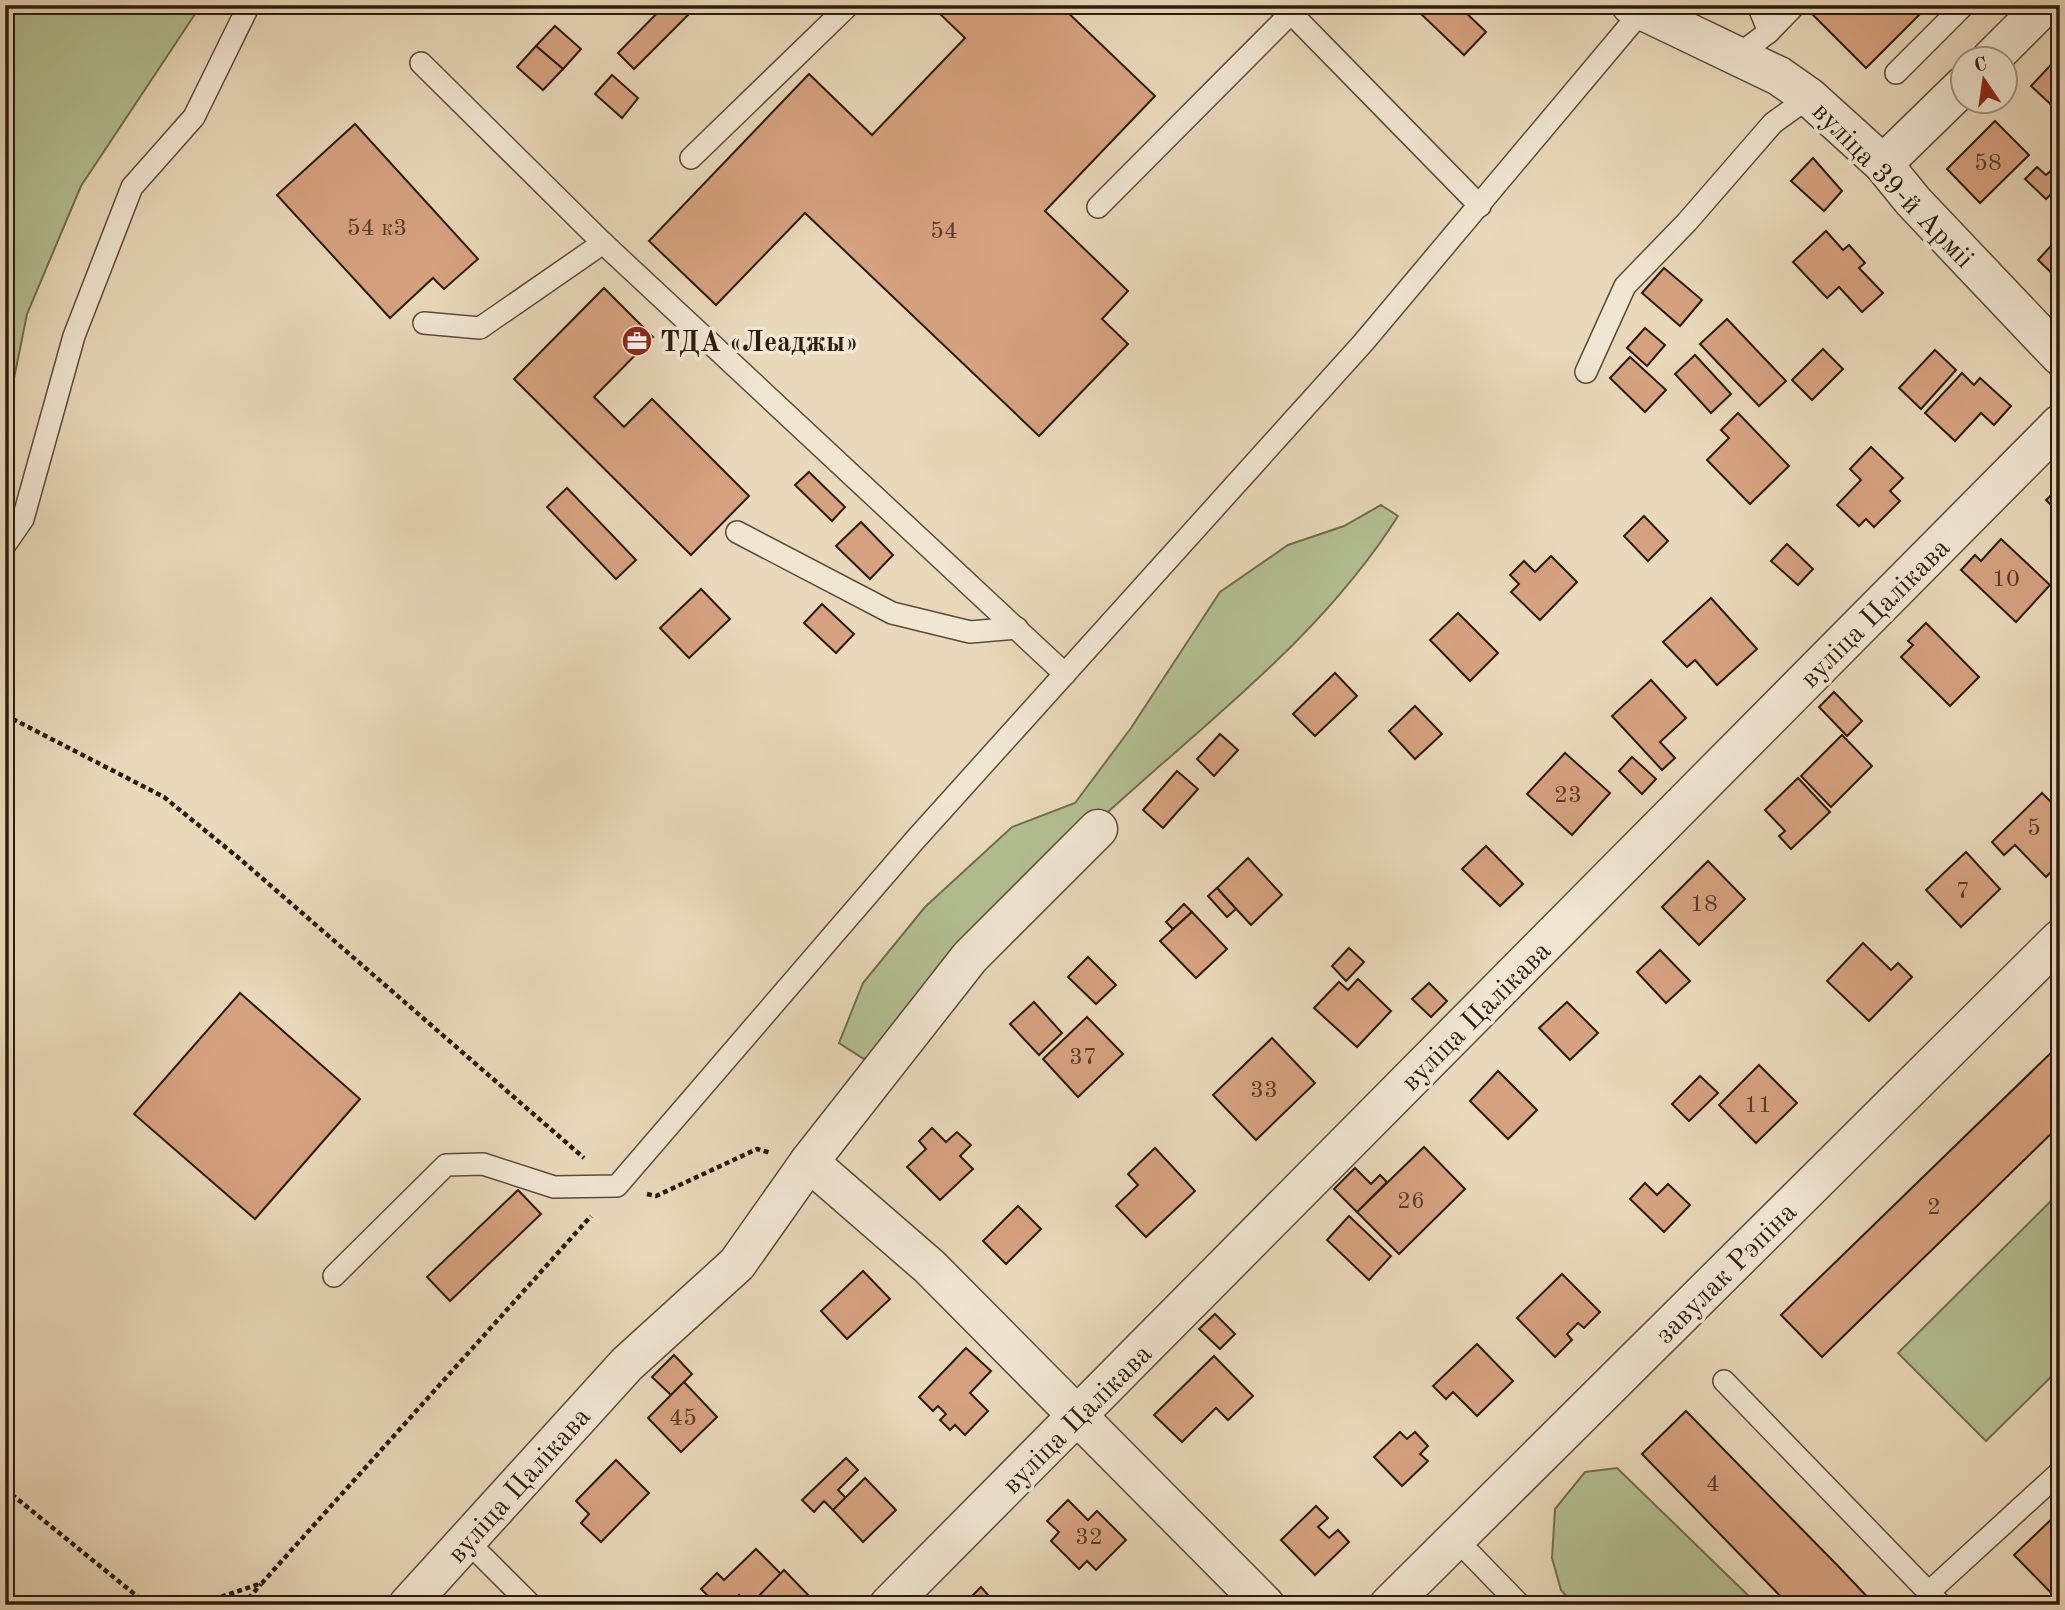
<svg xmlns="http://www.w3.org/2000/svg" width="2065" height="1610" font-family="'Old Standard TT',serif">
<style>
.green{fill:#b3bf92;stroke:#706e50;stroke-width:2}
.building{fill:#d6a17f;stroke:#2c1c0d;stroke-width:2}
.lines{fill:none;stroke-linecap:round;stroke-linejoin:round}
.service-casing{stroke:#5b4b38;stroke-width:24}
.minor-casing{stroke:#5b4b38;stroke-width:41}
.tertiary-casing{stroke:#5b4b38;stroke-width:41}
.path{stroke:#2c1c0d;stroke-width:4.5;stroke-dasharray:5 3.5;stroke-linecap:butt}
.service{stroke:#f1e6d2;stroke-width:21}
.minor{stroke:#f1e6d2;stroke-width:38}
.tertiary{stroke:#f1e6d2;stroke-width:38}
.labels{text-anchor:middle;stroke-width:7;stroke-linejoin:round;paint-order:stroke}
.number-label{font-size:24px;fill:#563d2a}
.street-label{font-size:28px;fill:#2c1c0d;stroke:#f1e6d2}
.poi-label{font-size:28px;font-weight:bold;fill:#2c1c0d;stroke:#f1e6d2;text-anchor:start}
</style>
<rect width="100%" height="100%" fill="#e9d8ba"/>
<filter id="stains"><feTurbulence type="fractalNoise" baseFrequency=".00286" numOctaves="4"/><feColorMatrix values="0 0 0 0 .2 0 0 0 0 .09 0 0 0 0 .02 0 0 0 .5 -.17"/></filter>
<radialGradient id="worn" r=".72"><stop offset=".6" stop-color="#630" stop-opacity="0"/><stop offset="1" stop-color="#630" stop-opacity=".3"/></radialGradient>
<g class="green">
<polygon points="5,5 201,5 81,186 27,314 5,423"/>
<path d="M1381,505L1398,516C1309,657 1168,748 1052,865C995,923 943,988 890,1048L864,1059L839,1043L863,983L925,907L1012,827L1075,803L1131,728L1220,592L1288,545L1344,526Z"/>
<polygon points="2060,1192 2060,1368 1986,1441 1898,1353"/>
<polygon points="1617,1468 1758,1605 1574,1605 1561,1590 1552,1558 1555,1509 1585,1472"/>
</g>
<g class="building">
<polygon points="665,5 682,5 690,13 634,69 618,53"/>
<polygon points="943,5 1060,5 1155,96 1045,211 1128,291 1102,319 1128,344 1039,436 805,213 716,305 649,241 809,74 872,135 965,38 937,11"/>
<polygon points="1429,5 1458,5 1486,32 1464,55 1421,14"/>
<polygon points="1823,5 1929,5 1866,68 1813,15"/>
<polygon points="555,26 581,49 563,69 536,46"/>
<polygon points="536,46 563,69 543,90 517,67"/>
<polygon points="2060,55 2060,113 2031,86"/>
<polygon points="612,75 638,98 622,118 595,94"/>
<polygon points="1995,121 2029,155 1980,203 1947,169"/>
<polygon points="355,124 478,259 444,289 433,278 390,318 277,195"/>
<polygon points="1813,158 1842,191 1824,211 1791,181"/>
<polygon points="2037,167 2046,175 2055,167 2060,172 2060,185 2046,199 2025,179"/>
<polygon points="1826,231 1843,250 1849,245 1865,263 1859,268 1883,293 1862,312 1839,287 1827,298 1793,262"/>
<polygon points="2060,236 2060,279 2059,280 2038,260"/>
<polygon points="1664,268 1702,300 1680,326 1642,293"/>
<polygon points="604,288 653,337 594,397 624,427 652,399 749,496 691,555 514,379"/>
<polygon points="1727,319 1786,381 1759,406 1700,344"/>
<polygon points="1645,328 1665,345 1647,366 1627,348"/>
<polygon points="1823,349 1843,369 1812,400 1792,380"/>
<polygon points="1935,350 1956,370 1921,409 1899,388"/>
<polygon points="1695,355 1731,394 1711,413 1675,374"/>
<polygon points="1630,357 1666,390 1645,412 1610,378"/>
<polygon points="1962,373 1974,385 1980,378 2011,406 1994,425 1981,413 1955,441 1925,413"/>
<polygon points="1738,413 1789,466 1750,504 1707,460 1729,438 1721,430"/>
<polygon points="1871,447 1903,478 1890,491 1900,501 1874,527 1866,519 1859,526 1837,505 1861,480 1850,469"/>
<polygon points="809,472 845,507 832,521 795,485"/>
<polygon points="2060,487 2060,514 2046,500"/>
<polygon points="567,488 636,560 616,579 547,507"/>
<polygon points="1644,516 1668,541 1648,561 1624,536"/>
<polygon points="861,522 893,555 870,579 836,546"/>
<polygon points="2001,539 2050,585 2016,622 1961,570 1975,555 1981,561"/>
<polygon points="1787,544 1813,569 1798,585 1771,561"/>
<polygon points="1551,556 1577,582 1540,620 1511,592 1519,584 1510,575 1524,561 1535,572"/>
<polygon points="701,589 730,619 689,658 660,628"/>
<polygon points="1711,598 1757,649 1717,685 1695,660 1687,667 1663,642"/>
<polygon points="822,604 854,634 836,653 804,623"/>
<polygon points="1458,613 1498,653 1470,681 1430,640"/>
<polygon points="1926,623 1979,677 1950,706 1901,657 1913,645 1908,641"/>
<polygon points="1335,673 1357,696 1315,736 1293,714"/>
<polygon points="1651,680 1686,718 1660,742 1675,758 1662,770 1612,716"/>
<polygon points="1834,692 1862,721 1847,736 1819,707"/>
<polygon points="1415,706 1442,734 1415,759 1389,731"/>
<polygon points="1220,734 1238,750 1214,776 1197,759"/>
<polygon points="1842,735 1872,766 1831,807 1801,776"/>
<polygon points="1565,753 1610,793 1572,835 1527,794"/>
<polygon points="1632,757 1656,779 1642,794 1619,771"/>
<polygon points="1177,771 1198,789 1163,828 1143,810"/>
<polygon points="1798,778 1830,812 1791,849 1779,836 1785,831 1765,810"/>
<polygon points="2042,793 2060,811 2060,863 2046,877 2015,845 2004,855 1992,842"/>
<polygon points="1486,846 1523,884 1500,906 1462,869"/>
<polygon points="1966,852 2000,889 1961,927 1926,890"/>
<polygon points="1248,858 1282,895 1251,925 1217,888"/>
<polygon points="1708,861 1745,899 1699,945 1662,907"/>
<polygon points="1217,888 1236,909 1227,917 1208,896"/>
<polygon points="1184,904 1192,912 1173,929 1166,922"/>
<polygon points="1192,912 1227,949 1196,978 1160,941"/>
<polygon points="1863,943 1891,970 1898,963 1912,977 1869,1021 1827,981"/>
<polygon points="1349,948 1364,962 1346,981 1332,966"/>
<polygon points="1660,950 1690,981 1666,1003 1637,972"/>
<polygon points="1088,957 1116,985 1096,1004 1068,977"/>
<polygon points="1358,979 1391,1011 1357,1047 1314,1008 1339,982 1348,990"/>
<polygon points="1429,983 1447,1001 1431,1017 1412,999"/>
<polygon points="240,993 360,1099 255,1219 134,1114"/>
<polygon points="1034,1002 1062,1033 1039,1055 1010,1024"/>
<polygon points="1567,1002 1598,1033 1570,1060 1539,1028"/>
<polygon points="1087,1017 1123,1054 1078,1097 1043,1059"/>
<polygon points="1272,1038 1315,1083 1256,1140 1213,1095"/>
<polygon points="2060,1044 2060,1125 1822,1357 1781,1315"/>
<polygon points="1759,1065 1797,1103 1756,1143 1719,1105"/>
<polygon points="1498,1071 1537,1110 1508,1139 1470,1101"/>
<polygon points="1700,1076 1718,1093 1689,1121 1672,1104"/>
<polygon points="932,1128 946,1142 957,1132 971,1145 960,1156 973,1169 940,1200 907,1167 926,1149 919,1141"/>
<polygon points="1424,1147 1465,1189 1399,1254 1357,1212"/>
<polygon points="1155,1148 1195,1191 1146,1237 1116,1206 1138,1185 1128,1174"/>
<polygon points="1355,1168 1371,1184 1380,1175 1387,1182 1357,1212 1334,1189"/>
<polygon points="1645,1183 1657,1195 1668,1184 1690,1205 1664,1232 1630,1199"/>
<polygon points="518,1190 541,1214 450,1301 427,1277"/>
<polygon points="1018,1206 1041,1229 1006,1264 983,1241"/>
<polygon points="1349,1216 1391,1256 1369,1280 1327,1240"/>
<polygon points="863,1271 890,1299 847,1339 821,1311"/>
<polygon points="1562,1274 1600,1312 1584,1328 1578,1323 1567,1334 1572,1340 1555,1357 1517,1318"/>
<polygon points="1215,1314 1235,1334 1220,1349 1199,1329"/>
<polygon points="1477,1344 1513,1381 1477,1416 1453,1392 1446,1399 1433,1386"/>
<polygon points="966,1348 991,1371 970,1393 988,1411 965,1435 955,1425 950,1430 940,1420 946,1414 938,1406 933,1411 919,1397"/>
<polygon points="674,1355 692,1374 671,1395 652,1377"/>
<polygon points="1214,1356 1253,1396 1228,1420 1216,1408 1182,1442 1154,1415"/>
<polygon points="684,1382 717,1417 681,1452 648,1418"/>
<polygon points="1686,1411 1839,1567 1875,1605 1789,1605 1642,1454"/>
<polygon points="1400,1432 1407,1439 1415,1432 1428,1446 1420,1454 1428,1461 1402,1486 1374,1457"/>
<polygon points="846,1458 858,1470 838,1490 846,1498 833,1510 824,1501 814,1512 802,1500"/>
<polygon points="616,1460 649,1493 601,1542 581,1523 589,1514 576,1501"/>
<polygon points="865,1478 896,1510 863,1542 833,1510"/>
<polygon points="1068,1500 1088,1520 1097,1511 1126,1540 1096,1570 1087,1561 1079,1569 1051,1541 1059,1532 1047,1521"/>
<polygon points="1316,1506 1328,1518 1318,1527 1329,1538 1338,1530 1349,1542 1315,1575 1281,1540"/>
<polygon points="2060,1511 2060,1599 2058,1600 2014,1555"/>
<polygon points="756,1549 781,1574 750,1605 739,1595 729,1605 717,1605 701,1589 717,1573 724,1580"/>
<polygon points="784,1570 814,1601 810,1605 750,1605"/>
<polygon points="981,1587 997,1605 963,1605"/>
</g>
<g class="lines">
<g class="service-casing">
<g id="service">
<polyline points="1758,5 1769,32"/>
<polyline points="1738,55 1769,32 1795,5"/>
<polyline points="421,63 603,243"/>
<polyline points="1896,73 1964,5"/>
<polyline points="691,158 849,5"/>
<polyline points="1098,207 1291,13 1480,206"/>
<polyline points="424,323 480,328 603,243 1065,674"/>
<polyline points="1586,372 1625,286 1687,222 1773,123 1809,97"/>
<polyline points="737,532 892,613 970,632 1017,628"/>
<polyline points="5,545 23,519 74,336 132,187 194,117 249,5"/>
<polyline points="334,1276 446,1165 483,1164 554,1187 617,1186 915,840 1363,343 1641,12"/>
<polyline points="1724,1381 1941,1605"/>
<polyline points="1456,1539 1520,1605"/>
<polyline points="467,1541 531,1605"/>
<polyline points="1929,1592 2060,1472"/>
</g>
</g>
<g class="minor-casing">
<g id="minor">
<polyline points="1990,60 2045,5"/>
<polyline points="1883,164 1964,85"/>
<polyline points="809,1162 930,1267 1265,1605"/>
<polyline points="408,1605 627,1364 737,1264 809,1162 970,957 1098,829"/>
<polyline points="889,1605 2060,424"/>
<polyline points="1389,1605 2060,939"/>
</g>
</g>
<g class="tertiary-casing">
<polyline id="tertiary" points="1631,5 1779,76 1809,97 1883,164 1913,201 2060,356"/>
</g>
<g class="path">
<polyline points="5,715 164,797 240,859 584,1158"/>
<polyline points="647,1194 656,1196 757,1149 771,1153"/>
<polyline points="5,1489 143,1601 176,1605"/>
<polyline points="197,1605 262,1583 591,1216"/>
<polyline points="243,1605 261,1584"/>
</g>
<use href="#service" class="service"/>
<use href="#minor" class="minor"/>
<use href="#tertiary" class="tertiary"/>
</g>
<defs>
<g id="office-disc" transform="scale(1.575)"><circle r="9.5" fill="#8f2418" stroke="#f1e6d2"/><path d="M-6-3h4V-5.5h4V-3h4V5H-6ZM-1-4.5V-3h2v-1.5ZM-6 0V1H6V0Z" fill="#fff"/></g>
</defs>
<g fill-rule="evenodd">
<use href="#office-disc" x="637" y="341"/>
</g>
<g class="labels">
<g class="number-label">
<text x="1988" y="170">58</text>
<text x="377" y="235">54 к3</text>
<text x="944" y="238">54</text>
<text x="2006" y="586">10</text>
<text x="1568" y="802">23</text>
<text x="2034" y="835">5</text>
<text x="1963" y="898">7</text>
<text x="1704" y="911">18</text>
<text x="1083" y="1064">37</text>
<text x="1264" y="1097">33</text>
<text x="1758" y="1112">11</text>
<text x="1411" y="1208">26</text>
<text x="1934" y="1214">2</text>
<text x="683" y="1425">45</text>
<text x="1713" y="1491">4</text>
<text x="1089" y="1544">32</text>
</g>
<g class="street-label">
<text transform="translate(1894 184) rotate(46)" y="10">вуліца 39-й Арміі</text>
<text transform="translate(1874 612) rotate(-45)" y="10">вуліца Цалікава</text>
<text transform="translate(1475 1015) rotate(-45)" y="10">вуліца Цалікава</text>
<text transform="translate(1725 1272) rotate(-45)" y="10">завулак Рэпіна</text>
<text transform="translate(1076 1418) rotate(-45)" y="10">вуліца Цалікава</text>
<text transform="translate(518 1484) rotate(-48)" y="10">вуліца Цалікава</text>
</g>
<g class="poi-label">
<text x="660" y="351">ТДА «Леаджы»</text>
</g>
</g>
<rect width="2065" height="1610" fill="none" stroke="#e9d8ba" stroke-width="28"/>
<rect x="7" y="7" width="2051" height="1596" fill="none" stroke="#2c1c0d" stroke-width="3.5"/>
<rect x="14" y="14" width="2037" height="1582" fill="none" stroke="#2c1c0d" stroke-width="2"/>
<g transform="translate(1984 80) rotate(347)"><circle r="33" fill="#f1e6d2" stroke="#a29583" stroke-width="2"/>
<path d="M0-5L12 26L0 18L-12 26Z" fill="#8f2418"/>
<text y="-10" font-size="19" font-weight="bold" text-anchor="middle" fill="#2c1c0d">С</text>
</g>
<rect width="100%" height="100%" filter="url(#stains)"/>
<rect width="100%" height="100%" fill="url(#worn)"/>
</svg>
